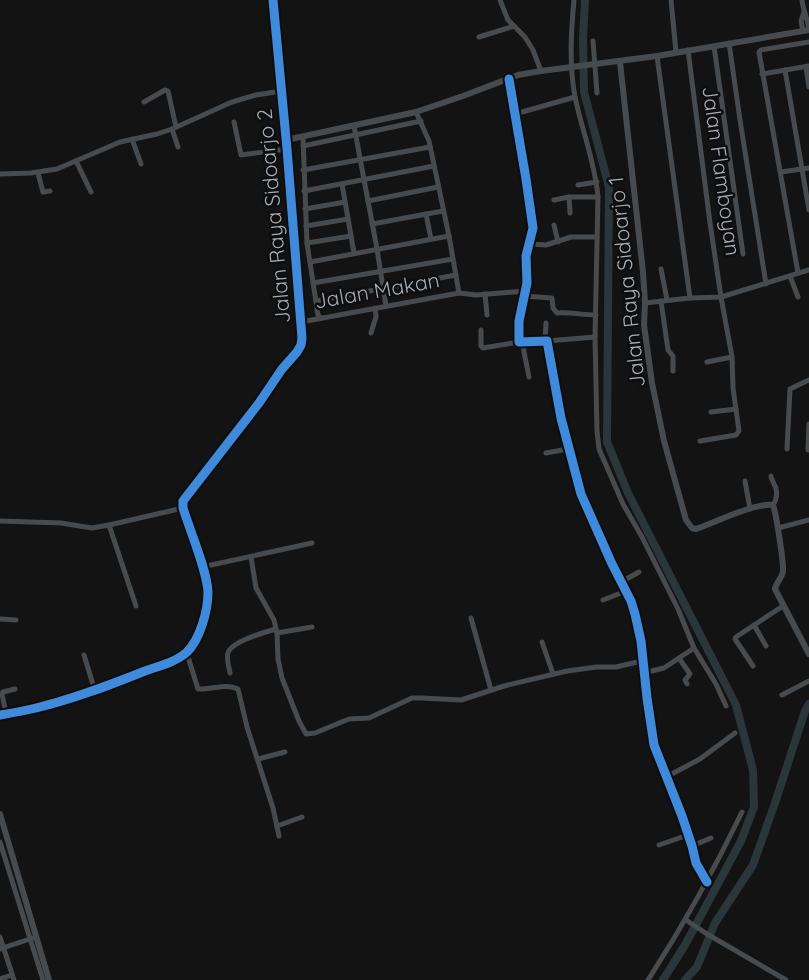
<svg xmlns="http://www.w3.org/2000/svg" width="809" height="980" font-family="Quicksand,sans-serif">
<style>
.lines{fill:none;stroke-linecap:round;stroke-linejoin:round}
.river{stroke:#2a3639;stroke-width:8}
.minor{stroke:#484b4d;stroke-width:5}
.tertiary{stroke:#484b4d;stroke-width:6}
.cycleway-casing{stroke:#0e0e0f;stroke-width:13}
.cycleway{stroke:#408adc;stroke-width:9}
.labels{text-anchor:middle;stroke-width:5;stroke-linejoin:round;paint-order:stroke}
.street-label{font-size:21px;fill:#a4adb5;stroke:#0e0e0f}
</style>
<rect width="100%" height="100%" fill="#131314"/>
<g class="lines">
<g class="river">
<polyline points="585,0 583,39 584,92 609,187 607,442 628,493 736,705 753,770 754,807 741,841 685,945 663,980"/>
<polyline points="685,980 697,967 715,923 753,865 775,803 805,711 809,704"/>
</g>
<g class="minor">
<polyline points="500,0 508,20 525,37 533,50 541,71"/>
<path d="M574,0C571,32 569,65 575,97C582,131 595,162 598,197L595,337L597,431L599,449L623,504L642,537L678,609L694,648L716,684L726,706"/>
<polyline points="671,0 676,52"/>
<path d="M802,0C803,11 808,19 809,30"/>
<polyline points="803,31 801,21 804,12"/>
<polyline points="479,37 514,26"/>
<polyline points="593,41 597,93"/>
<polyline points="729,43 740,120 766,284"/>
<polyline points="714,46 743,254"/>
<polyline points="688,50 710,223 721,297 732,357 733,388 739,431 736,435 700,441"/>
<polyline points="657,56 690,298"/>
<polyline points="806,67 809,87"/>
<polyline points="785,70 809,210"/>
<polyline points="762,74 809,66"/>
<polyline points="509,79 526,179 533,228 526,256 527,283 519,321 519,342 547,341 561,418 581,494 612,564 631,601 635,614 641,641 647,698 654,745 682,816 692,846 696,863 707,882"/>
<polyline points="144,102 165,90 168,91 176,127"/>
<polyline points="416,112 429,141 449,236 459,293"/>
<polyline points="515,114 575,97"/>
<polyline points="234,122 241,155 287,149"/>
<polyline points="354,126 377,249 386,306"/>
<polyline points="172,129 178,147"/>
<polyline points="303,137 307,243 318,315 321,318"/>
<polyline points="132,139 141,164"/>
<polyline points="303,146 421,121"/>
<polyline points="76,161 91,192"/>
<polyline points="303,170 430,147"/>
<polyline points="781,172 809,168"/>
<polyline points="38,173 43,192 50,191"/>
<polyline points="0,174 31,173 57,169 120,142 157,134 172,129 232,102 256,95 282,91"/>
<polyline points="342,184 354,253"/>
<polyline points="578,185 597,182"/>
<polyline points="304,191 434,166"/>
<polyline points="569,197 570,213"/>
<polyline points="554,200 569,197 598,197"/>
<polyline points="368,201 438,187"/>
<polyline points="305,209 345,202"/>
<polyline points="426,214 431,239"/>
<polyline points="372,224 443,211"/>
<polyline points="554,225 558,242"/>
<polyline points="306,226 348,219"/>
<polyline points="307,243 351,236"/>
<polyline points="529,244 546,245 571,237 597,237"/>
<polyline points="310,262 449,236"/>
<polyline points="661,269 667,300"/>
<polyline points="798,273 759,52 761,50 809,42"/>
<polyline points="790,276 798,297"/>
<polyline points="313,283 453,259"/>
<polyline points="485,294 487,315"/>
<path d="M524,296L552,298L553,308L557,313C571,312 582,315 596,315"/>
<polyline points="316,301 456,275"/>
<polyline points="661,301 668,350 673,356 673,371"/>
<polyline points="645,303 690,298 721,297 809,270"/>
<polyline points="301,322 459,293 476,295 525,291"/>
<polyline points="481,330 481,346 483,348 519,342"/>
<polyline points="371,333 376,317 375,308"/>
<polyline points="545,341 546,323"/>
<polyline points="547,341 595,337"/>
<polyline points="523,342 524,352 529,377"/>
<polyline points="707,362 732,357"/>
<polyline points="711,412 736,409"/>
<polyline points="787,449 790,389 809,380"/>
<polyline points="808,450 809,424"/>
<polyline points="546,453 568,449"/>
<path d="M771,476C771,479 773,481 774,484C778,490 777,500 773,505"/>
<polyline points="745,481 750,509"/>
<polyline points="0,521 61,523 92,528 109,525 183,508"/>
<polyline points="109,525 136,606"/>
<polyline points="778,528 809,520"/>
<polyline points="251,557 256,588 274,620 277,633 278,659 282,678 299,721 306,734 315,733 349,719 369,718 412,698 421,698 461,700 504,686 567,671 597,667 616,667 642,661"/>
<polyline points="202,567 312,543"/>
<polyline points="621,582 639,572"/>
<polyline points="603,600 626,591"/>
<polyline points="471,618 491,690"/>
<polyline points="0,619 16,620"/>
<polyline points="754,625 766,646"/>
<polyline points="277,633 312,627"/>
<polyline points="542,642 553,674"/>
<path d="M185,654L189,660L198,689C211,690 226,683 238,689L247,727L273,808L279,836"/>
<polyline points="84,655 95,691"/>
<polyline points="679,658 690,674 685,680 687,684"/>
<polyline points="753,666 735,639 736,637 783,606"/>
<path d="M230,673C229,667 226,658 228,653C231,642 265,632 276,629"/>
<polyline points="643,673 664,668 694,648"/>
<polyline points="782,695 809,681"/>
<polyline points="6,714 2,694 3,692 15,689"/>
<polyline points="258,759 285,752"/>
<polyline points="666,777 700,759 735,733"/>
<polyline points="277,826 302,817"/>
<polyline points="0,842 43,980"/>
<polyline points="659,845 688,835"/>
<polyline points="692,846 711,838"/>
<polyline points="686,920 707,934 786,980"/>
<polyline points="0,937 14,980"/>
<polyline points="0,949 33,938"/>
<polyline points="0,979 12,975"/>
<path d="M648,980C683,926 714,870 742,812"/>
</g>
<g class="tertiary">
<path d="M620,62L643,272L645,303L644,325L652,383L664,441L686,520L692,528L696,529C716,522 754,503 773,505C776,512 784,565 783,572C781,579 776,583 775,589L809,654"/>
<polyline points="286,140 416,112 463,96 518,75 541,71 657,56 809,30"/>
<path d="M0,715C12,713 24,711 36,708C74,699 110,685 145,671C159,666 176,662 187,652C200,639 208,611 208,592C207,570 190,531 183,508V501L259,403L282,369L297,352L301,345L302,338L287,149L273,0"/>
<polyline points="0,814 49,980"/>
</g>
<g class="cycleway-casing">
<g id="cycleway">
<polyline points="509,79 526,179 533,228 526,256 527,283 519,321 519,342 547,341 561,418 581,494 612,564 631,601 635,614 641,641 647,698 654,745 682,816 692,846 696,863 707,882"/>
<path d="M0,715C12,713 24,711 36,708C74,699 110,685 145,671C159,666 176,662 187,652C200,639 208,611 208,592C207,570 190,531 183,508V501L259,403L282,369L297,352L301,345L302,338L287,149L273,0"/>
</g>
</g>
<use href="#cycleway" class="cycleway"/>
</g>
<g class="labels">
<g class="street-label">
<text transform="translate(721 171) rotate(82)" y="7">Jalan Flamboyan</text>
<text transform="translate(274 216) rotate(-95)" y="7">Jalan Raya Sidoarjo 2</text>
<text transform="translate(627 282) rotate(-96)" y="7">Jalan Raya Sidoarjo 1</text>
<text transform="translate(377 291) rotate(-10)" y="7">Jalan Makan</text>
</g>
</g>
</svg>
